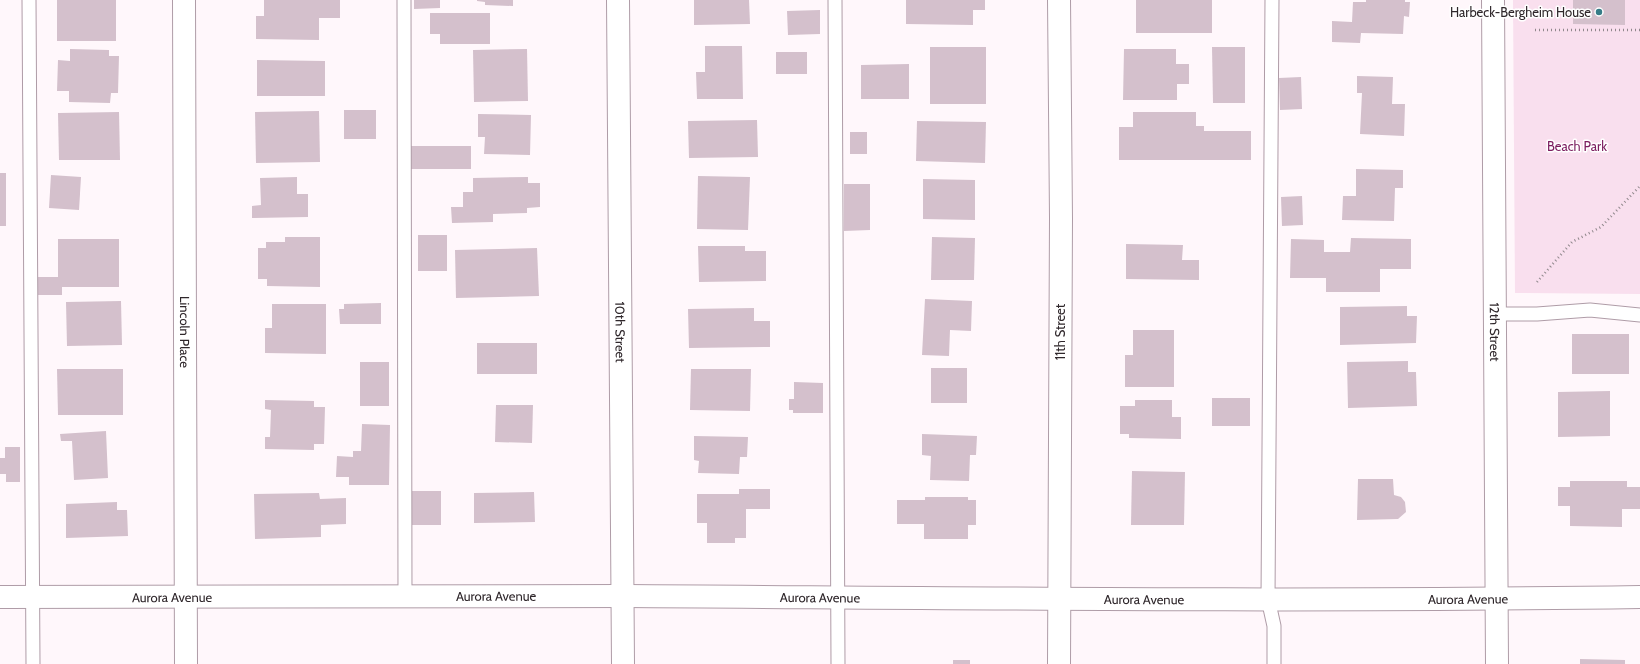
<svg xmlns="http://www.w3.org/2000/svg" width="1640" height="664" font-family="Cabin,sans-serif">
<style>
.green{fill:#f9dfee}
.building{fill:#d4c0cc}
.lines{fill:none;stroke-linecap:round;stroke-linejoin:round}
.service-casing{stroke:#af9ca7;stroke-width:15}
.minor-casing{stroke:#af9ca7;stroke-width:24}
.path{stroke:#90888c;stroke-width:2.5;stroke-dasharray:1 3;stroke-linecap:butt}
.service{stroke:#fff;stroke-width:13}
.minor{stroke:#fff;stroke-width:22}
.poi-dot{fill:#357c87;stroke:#fff;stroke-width:1.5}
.labels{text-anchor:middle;stroke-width:3;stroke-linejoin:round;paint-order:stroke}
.poi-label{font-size:13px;fill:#2f272b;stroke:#fff;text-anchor:end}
.park-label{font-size:13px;fill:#7b1d5f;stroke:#fff}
.street-label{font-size:13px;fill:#2f272b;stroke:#fff}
</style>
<rect width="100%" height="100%" fill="#fff7fb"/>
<polygon class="green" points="1513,0 1640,0 1640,294 1515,293"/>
<g class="building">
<rect x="57" y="0" width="59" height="41"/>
<polygon points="264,0 340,0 340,18 319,18 319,40 256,39 256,16 264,16"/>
<polygon points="414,0 440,0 440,8 414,9"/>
<polygon points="477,0 513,0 513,6 485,5 485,2 477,1"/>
<polygon points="694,0 749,0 750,24 694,25"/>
<polygon points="906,0 985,0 985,10 973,10 973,25 906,24"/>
<rect x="1136" y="0" width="76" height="33"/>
<polygon points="1366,0 1405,0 1405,2 1410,2 1409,17 1404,16 1403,34 1361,33 1360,43 1332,42 1332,21 1352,22 1353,2 1366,2"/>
<polygon points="1573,0 1625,0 1625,25 1573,24"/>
<polygon points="820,10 820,34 788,35 787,11"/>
<polygon points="430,13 490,13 490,44 440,44 440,34 430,34"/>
<polygon points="705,46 742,46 743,99 697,99 696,72 705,72"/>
<rect x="930" y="47" width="56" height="57"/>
<polygon points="1212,47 1245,47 1245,103 1213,103"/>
<polygon points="70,49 109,50 109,56 119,56 118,93 111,93 110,103 69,102 69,91 57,91 58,60 70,61"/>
<polygon points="527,49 528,101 474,102 473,50"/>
<polygon points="1124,49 1176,49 1176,64 1189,64 1189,84 1177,84 1177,100 1123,100"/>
<rect x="776" y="52" width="31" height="22"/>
<polygon points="257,60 325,61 325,96 257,96"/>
<polygon points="909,64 909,99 861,99 861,65"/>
<polygon points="1357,76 1393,77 1392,104 1405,104 1404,136 1360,134 1362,93 1357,93"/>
<polygon points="1301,77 1302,109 1280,110 1279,78"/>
<rect x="344" y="110" width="32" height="29"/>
<polygon points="319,111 320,162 256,163 255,112"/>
<polygon points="119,112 120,160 59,160 58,113"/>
<polygon points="1133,112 1196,112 1196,126 1204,126 1204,131 1251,131 1251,160 1119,160 1119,127 1133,127"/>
<polygon points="478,114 531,115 530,155 484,154 485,137 478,137"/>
<polygon points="757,120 758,157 689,158 688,121"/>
<polygon points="917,121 986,122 985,163 916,161"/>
<rect x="850" y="132" width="17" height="22"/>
<rect x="408" y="146" width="63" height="23"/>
<polygon points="1356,169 1403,170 1403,188 1395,188 1394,221 1342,220 1343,196 1356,196"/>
<rect x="0" y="173" width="6" height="53"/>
<polygon points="51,175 81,177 79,210 49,208"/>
<polygon points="698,176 750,177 748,230 697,229"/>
<polygon points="297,177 297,194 308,194 308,217 252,218 252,206 261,205 260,178"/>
<polygon points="528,177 528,183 540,183 540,207 527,208 527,213 493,214 493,222 452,223 451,207 463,207 463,192 473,192 473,178"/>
<polygon points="923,179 975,180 975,220 923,219"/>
<polygon points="844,184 870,184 870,230 844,231"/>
<polygon points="1302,196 1303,225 1282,226 1281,197"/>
<rect x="418" y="235" width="29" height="36"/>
<polygon points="285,237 320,237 320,287 267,286 267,279 258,279 258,248 266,248 266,242 285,242"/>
<polygon points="932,237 975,238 974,280 931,280"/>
<polygon points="1351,238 1411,239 1411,269 1380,269 1380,292 1326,292 1326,278 1290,278 1291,239 1324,240 1324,252 1350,252"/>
<polygon points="58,239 119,239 119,287 62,287 62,295 37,295 38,277 58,277"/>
<polygon points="1126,244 1183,245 1182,260 1199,260 1199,280 1126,279"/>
<polygon points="698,246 745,246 745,251 766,251 766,281 699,282"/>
<polygon points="537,248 539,296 456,298 455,250"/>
<polygon points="925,299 972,301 971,331 950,330 949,356 922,355"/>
<polygon points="121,301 122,345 67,346 66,302"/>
<polygon points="381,303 381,324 340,324 339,309 344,309 344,304"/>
<polygon points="272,304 326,304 326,354 265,353 265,328 272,328"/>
<polygon points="1407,306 1407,316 1417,316 1416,343 1340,345 1340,307"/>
<polygon points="754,308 754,321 770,321 770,347 689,348 688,309"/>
<polygon points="1133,330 1174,330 1174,387 1125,387 1125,355 1133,355"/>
<rect x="1572" y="334" width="57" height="40"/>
<rect x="477" y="343" width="60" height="31"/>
<polygon points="1408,361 1408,372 1416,372 1417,406 1348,408 1347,362"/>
<rect x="360" y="362" width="29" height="44"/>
<rect x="931" y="368" width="36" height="35"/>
<polygon points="57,369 123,369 123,415 58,415"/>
<polygon points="691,369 751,369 750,411 690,410"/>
<polygon points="794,382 823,383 823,413 793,413 793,410 789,410 789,399 794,399"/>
<polygon points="1610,391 1610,436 1558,437 1558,392"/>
<rect x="1212" y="398" width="38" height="28"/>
<polygon points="265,400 314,401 314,407 325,407 324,444 314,444 314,450 265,449 265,437 270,437 271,410 265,409"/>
<polygon points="1135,400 1172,400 1172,417 1181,417 1181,439 1129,438 1129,434 1120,434 1120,406 1135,406"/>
<polygon points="496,405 533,405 532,443 495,442"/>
<polygon points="362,424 390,425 389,485 349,485 349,477 336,477 337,456 353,457 353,451 361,451"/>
<polygon points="106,431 108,478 74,480 72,441 61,441 60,434"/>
<polygon points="922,434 977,436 976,455 970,455 969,481 930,480 931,456 922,455"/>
<polygon points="694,436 748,437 747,457 740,457 739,474 698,473 699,461 694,460"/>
<polygon points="5,447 20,447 20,482 6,482 6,474 0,474 0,458 5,458"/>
<polygon points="1132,471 1185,472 1184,525 1131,525"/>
<polygon points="1358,479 1393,479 1394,495 1401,497 1405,502 1406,512 1398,519 1357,520"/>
<polygon points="1570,481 1627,481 1627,487 1640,487 1640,509 1622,509 1622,527 1570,526 1570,506 1558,506 1558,487 1570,487"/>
<polygon points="739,489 770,489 770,509 746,509 746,538 735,538 735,543 707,543 707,523 697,523 697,494 739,494"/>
<rect x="411" y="491" width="30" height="34"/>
<polygon points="534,492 535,522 474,523 474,493"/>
<polygon points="319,493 320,499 346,498 346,524 321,525 321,537 255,539 254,494"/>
<polygon points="925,497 968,497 968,500 976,500 976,525 968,525 968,539 924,539 924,524 897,524 897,500 925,500"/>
<polygon points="117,502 117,510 127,510 128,536 66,538 66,504"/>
<polygon points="1580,659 1625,660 1625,664 1580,664"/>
<rect x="953" y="660" width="17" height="4"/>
</g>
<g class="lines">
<g class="service-casing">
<g id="service">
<polyline points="29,0 33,664"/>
<polyline points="404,0 405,597"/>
<polyline points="835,0 838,664"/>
<polyline points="1272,0 1268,599 1274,626 1274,664"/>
<polyline points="1495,314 1537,314 1590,310 1640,315"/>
</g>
</g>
<g class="minor-casing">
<g id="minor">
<path id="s1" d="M184,0L186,664"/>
<path id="s2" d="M618,0L623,664"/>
<polyline points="1059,0 1061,218 1059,664"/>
<path id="s3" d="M1493,0L1497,664"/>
<path id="s4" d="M0,597C209,598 418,595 626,596C964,598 1302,602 1640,597"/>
</g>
</g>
<g class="path">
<polyline points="1535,30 1640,30"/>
<polyline points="1537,282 1572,242 1601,227 1640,186"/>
</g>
<use href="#service" class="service"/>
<use href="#minor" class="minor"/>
</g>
<circle class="poi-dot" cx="1599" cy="12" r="4"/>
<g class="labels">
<g class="poi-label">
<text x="1591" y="17">Harbeck-Bergheim House</text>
</g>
<g class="park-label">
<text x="1577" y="151">Beach Park</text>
</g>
<g class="street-label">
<text dy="5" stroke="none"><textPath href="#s1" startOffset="332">Lincoln Place</textPath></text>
<text dy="5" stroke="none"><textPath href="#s2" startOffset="332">10th Street</textPath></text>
<text transform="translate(1060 332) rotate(-90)" y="5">11th Street</text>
<text dy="5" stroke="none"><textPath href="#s3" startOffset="332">12th Street</textPath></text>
<text dy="5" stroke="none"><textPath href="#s4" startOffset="172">Aurora Avenue</textPath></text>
<text dy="5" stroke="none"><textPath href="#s4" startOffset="496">Aurora Avenue</textPath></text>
<text dy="5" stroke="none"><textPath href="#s4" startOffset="820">Aurora Avenue</textPath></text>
<text dy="5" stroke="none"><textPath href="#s4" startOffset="1144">Aurora Avenue</textPath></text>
<text dy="5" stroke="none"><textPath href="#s4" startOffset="1468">Aurora Avenue</textPath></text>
</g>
</g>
</svg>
